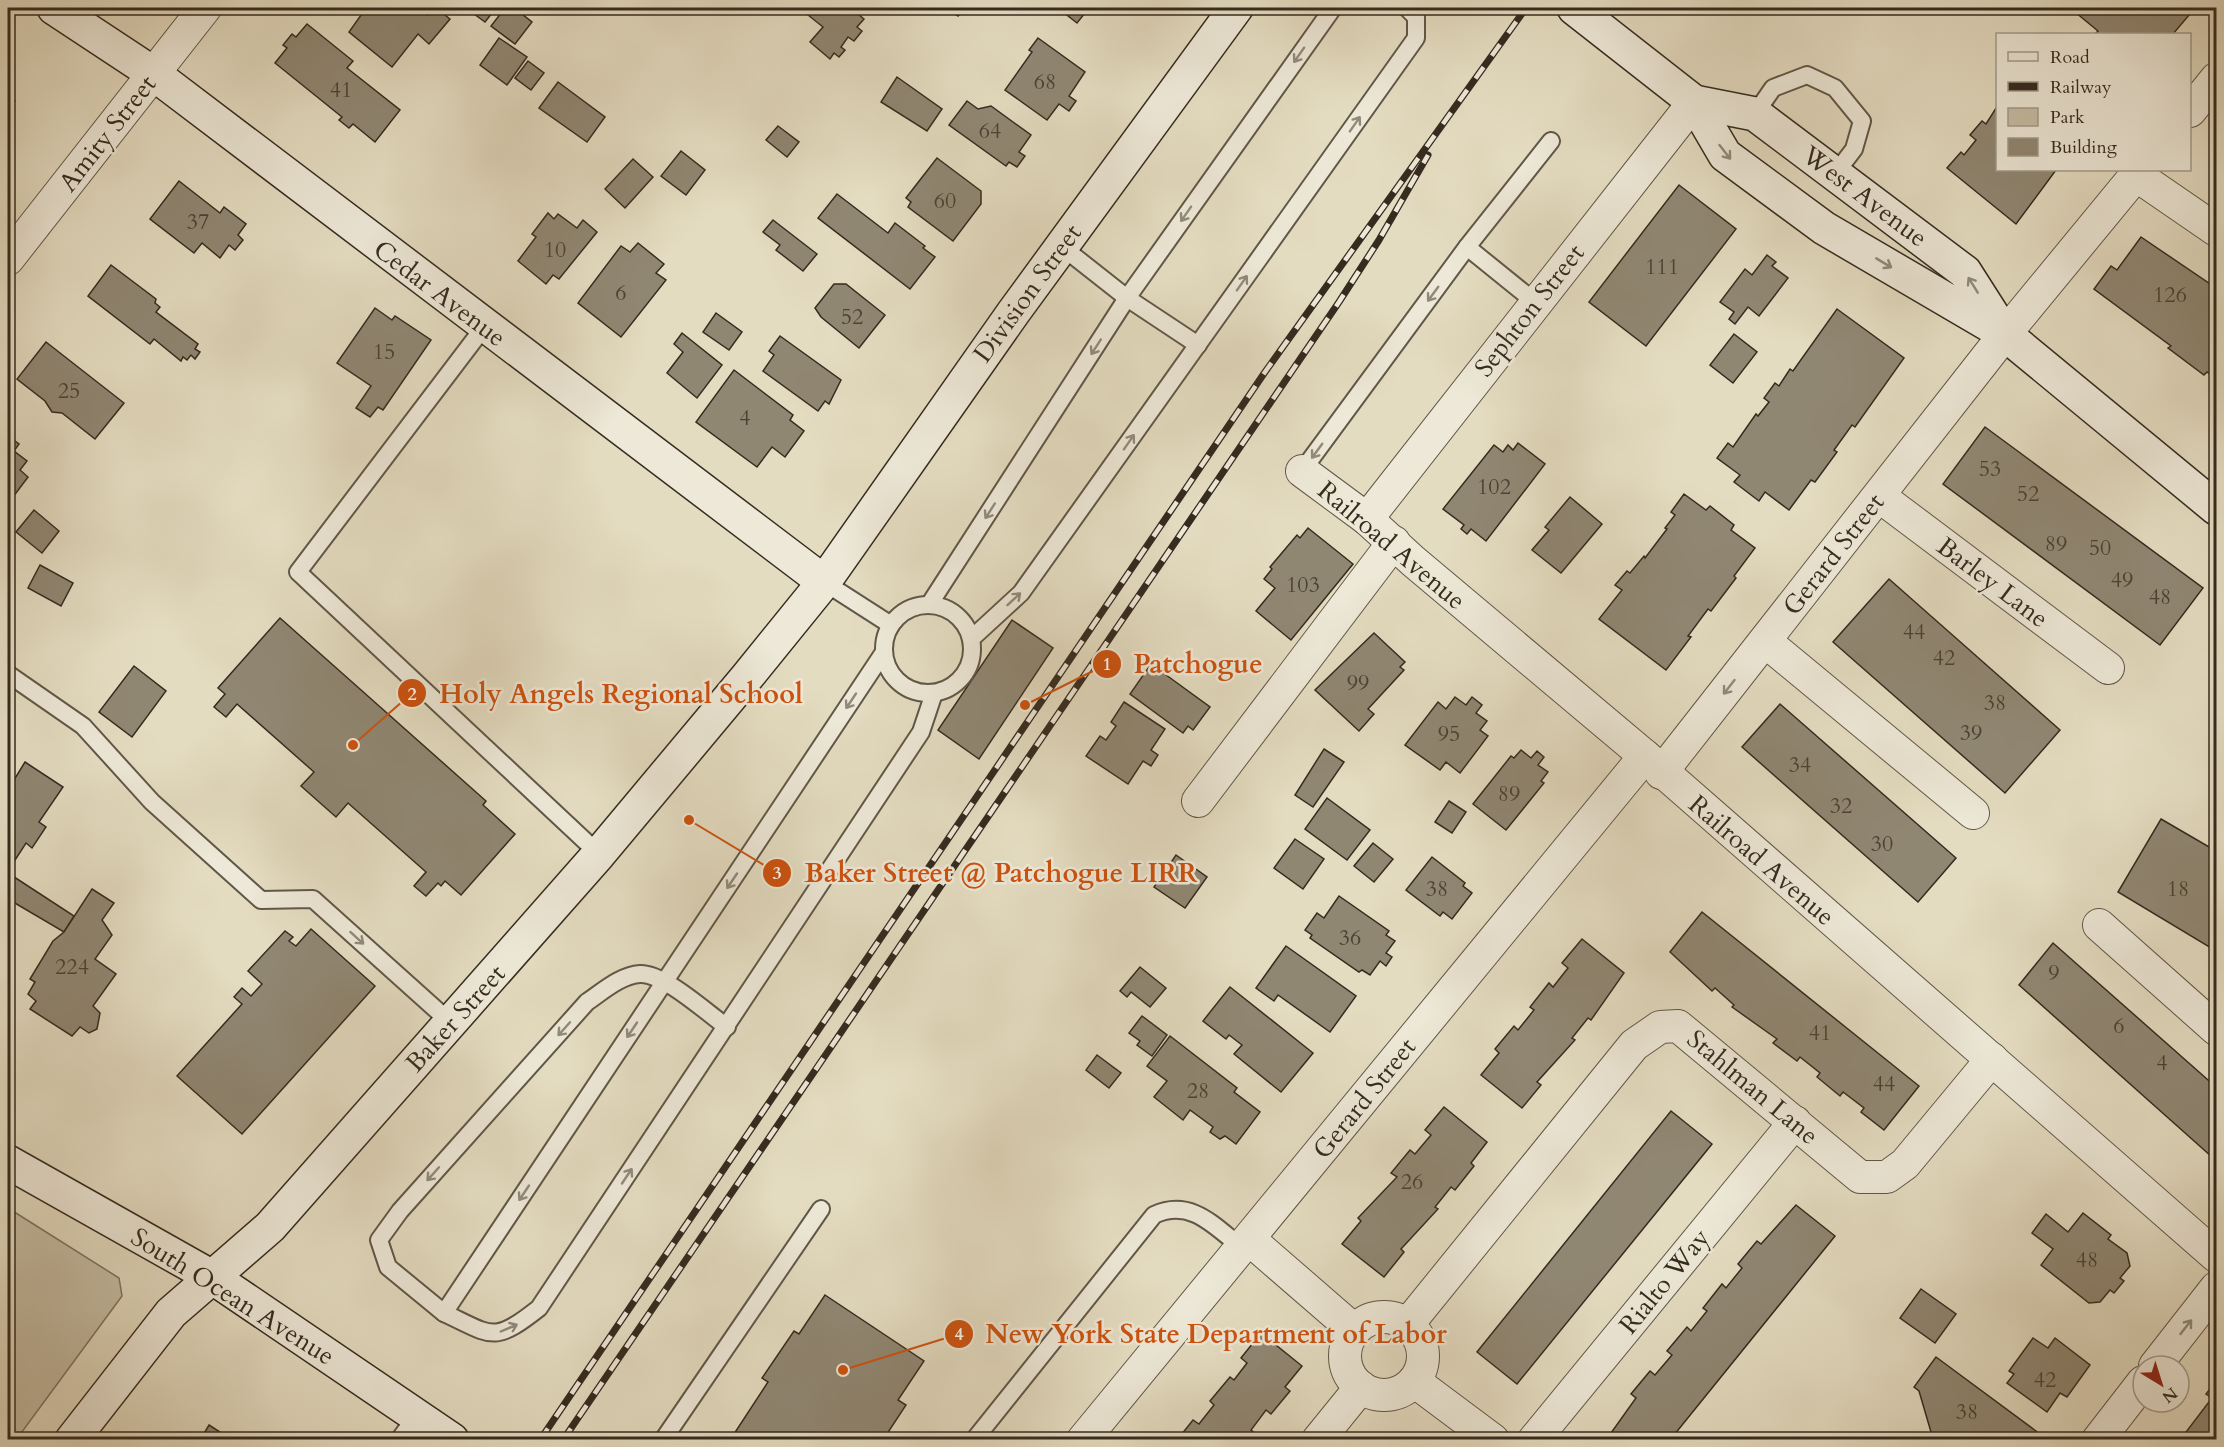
<svg xmlns="http://www.w3.org/2000/svg" width="2224" height="1447" font-family="Cardo,serif">
<style>
.green{fill:#c6bea5;stroke:#7e7462;stroke-width:1.5}
.building{fill:#908773;stroke:#352b1f;stroke-width:1.5}
.lines{fill:none;stroke-linecap:round;stroke-linejoin:round}
.lane-casing{stroke:#615748;stroke-width:20}
.street-casing{stroke:#615748;stroke-width:34}
.secondary-casing{stroke:#352b1f;stroke-width:36}
.lane{stroke:#ede8d7;stroke-width:16}
.street{stroke:#ede8d7;stroke-width:32}
.secondary{stroke:#ede8d7;stroke-width:33}
.rail-casing{stroke:#352b1f;stroke-width:7}
.rail{stroke:#ede8d7;stroke-width:4.5;stroke-dasharray:14;stroke-linecap:butt}
.oneway{stroke:#918a7b}
.labels{text-anchor:middle;stroke-width:5;stroke-linejoin:round;paint-order:stroke}
.number-label{font-size:22px;fill:#4c4234}
.street-label{font-size:26px;fill:#352b1f;stroke:#ede8d7}
.leader{fill:none;stroke:#cd520f;stroke-width:2}
.callout-dot{fill:#cd520f;stroke:#ede8d7;stroke-width:2}
.mark-label{font-size:18px;text-anchor:middle;font-weight:bold;fill:#fff}
.callout-label{font-size:27px;text-anchor:middle;font-weight:bold;fill:#cd520f;stroke:#ede8d7;stroke-width:5;stroke-linejoin:round;paint-order:stroke}
</style>
<rect width="100%" height="100%" fill="#e4dcc1"/>
<filter id="stains"><feTurbulence type="fractalNoise" baseFrequency=".00333" numOctaves="4"/><feColorMatrix values="0 0 0 0 .2 0 0 0 0 .09 0 0 0 0 .02 0 0 0 .5 -.17"/></filter>
<radialGradient id="worn" r=".72"><stop offset=".6" stop-color="#630" stop-opacity="0"/><stop offset="1" stop-color="#630" stop-opacity=".3"/></radialGradient>
<polygon class="green" points="8,1208 119,1278 122,1296 16,1440 8,1439"/>
<g class="building">
<polygon points="366,8 418,8 427,15 436,8 450,19 429,44 418,34 392,67 349,32"/>
<polygon points="466,8 496,8 485,22"/>
<polygon points="505,8 514,8 532,22 515,44 491,26"/>
<polygon points="814,8 851,8 864,19 857,27 862,31 854,41 848,37 841,47 845,50 839,57 834,53 830,59 810,42 823,27 808,15"/>
<polygon points="946,8 965,8 958,16"/>
<polygon points="1058,8 1089,8 1077,23"/>
<polygon points="2079,8 2195,8 2173,34 2095,34 2098,31 2075,12"/>
<polygon points="307,24 353,61 347,68 400,110 375,142 353,124 349,128 339,120 342,117 275,63 287,48 283,45 292,34 296,37"/>
<polygon points="499,38 527,57 507,85 480,65"/>
<polygon points="1038,38 1085,72 1069,96 1076,101 1069,111 1059,104 1047,120 1005,90 1032,52 1029,50"/>
<polygon points="528,61 544,73 531,90 515,78"/>
<polygon points="897,77 942,109 927,131 881,102"/>
<polygon points="8,80 14,85 8,94"/>
<polygon points="558,82 605,117 587,142 539,108"/>
<polygon points="8,95 15,101 8,112"/>
<polygon points="967,101 978,109 991,106 1031,135 1019,152 1025,156 1017,167 1009,162 1006,166 949,125"/>
<polygon points="1998,105 1998,170 2056,170 2016,224 1947,168 1961,152 1964,155 1976,140 1970,135 1982,121 1986,124"/>
<polygon points="778,126 799,142 787,157 766,140"/>
<polygon points="681,151 705,170 686,195 661,176"/>
<polygon points="937,158 981,191 981,204 953,241 908,207 911,202 906,198"/>
<polygon points="633,159 653,177 625,208 605,189"/>
<polygon points="179,181 220,213 224,207 246,224 238,235 243,240 235,250 229,245 220,258 202,243 194,253 150,219"/>
<polygon points="1679,185 1736,229 1646,346 1589,302"/>
<polygon points="837,194 888,233 895,223 925,246 923,248 935,257 910,289 818,218"/>
<polygon points="548,213 554,219 558,214 577,228 583,220 597,232 559,279 553,275 546,284 518,261 536,237 532,234"/>
<polygon points="773,220 817,254 803,271 776,250 780,245 763,232"/>
<polygon points="2141,237 2216,288 2216,379 2207,372 2204,375 2168,348 2171,346 2094,289 2111,266 2117,270"/>
<polygon points="638,243 664,264 656,273 666,280 621,337 578,303 621,246 630,252"/>
<polygon points="1767,255 1776,262 1772,266 1788,278 1759,316 1748,307 1735,324 1729,319 1734,312 1720,302 1745,269 1752,275"/>
<polygon points="111,265 156,299 155,303 160,307 156,312 198,344 195,349 200,352 195,359 191,355 187,360 183,357 181,361 154,339 150,344 88,296"/>
<polygon points="834,284 846,284 885,315 859,348 821,317 815,308"/>
<polygon points="375,308 392,320 395,316 431,340 383,410 378,407 370,417 356,408 371,386 337,363"/>
<polygon points="1837,309 1904,358 1855,427 1852,425 1834,450 1837,452 1815,482 1811,480 1789,510 1765,492 1759,501 1734,482 1740,475 1717,458 1728,443 1733,447 1756,414 1758,416 1769,402 1764,398 1775,383 1779,386 1790,369 1793,371"/>
<polygon points="716,313 742,332 729,350 703,332"/>
<polygon points="682,333 722,365 697,398 667,373 683,352 674,344"/>
<polygon points="1734,334 1757,352 1733,383 1710,365"/>
<polygon points="780,336 841,380 829,404 825,401 818,411 763,371 774,355 769,351"/>
<polygon points="46,342 124,403 95,439 62,413 52,412 45,401 17,379"/>
<polygon points="734,370 793,415 790,420 804,431 785,457 772,447 757,467 696,422"/>
<polygon points="1985,427 2203,588 2160,645 1943,484"/>
<polygon points="8,436 19,444 14,451 27,461 20,470 28,477 13,497 8,494"/>
<polygon points="1518,443 1545,464 1486,541 1471,529 1467,534 1461,529 1464,525 1443,509 1494,445 1503,452 1508,445 1513,450"/>
<polygon points="1684,494 1706,510 1710,506 1734,525 1731,530 1755,548 1734,576 1736,578 1711,611 1708,609 1688,636 1691,637 1666,670 1599,619 1622,590 1615,585 1627,571 1630,573 1644,556 1645,558 1667,529 1665,528 1675,515 1671,512"/>
<polygon points="1570,497 1602,524 1561,573 1532,550 1549,530 1545,527"/>
<polygon points="34,510 59,531 42,553 16,532"/>
<polygon points="1308,528 1353,564 1291,640 1256,611 1275,588 1264,579 1272,569 1270,567 1297,535 1300,538"/>
<polygon points="40,565 73,583 61,606 28,588"/>
<polygon points="1889,579 2060,730 2005,793 1833,642"/>
<polygon points="280,618 486,801 483,805 515,834 461,895 445,881 441,886 438,883 426,896 414,886 426,872 348,803 336,817 301,786 314,772 237,704 226,717 214,707 225,694 218,688"/>
<polygon points="1012,620 1053,648 979,759 938,730"/>
<polygon points="1374,633 1405,662 1400,667 1404,670 1368,709 1374,714 1359,731 1315,690"/>
<polygon points="1151,664 1210,707 1193,730 1188,726 1183,733 1130,694"/>
<polygon points="134,666 166,691 132,737 99,712"/>
<polygon points="1455,697 1466,705 1472,697 1482,705 1476,713 1487,721 1480,730 1488,736 1460,773 1446,762 1440,770 1405,745 1438,702 1446,709"/>
<polygon points="1124,702 1165,729 1151,750 1158,755 1151,766 1143,761 1128,784 1086,756 1100,736 1106,740 1116,726 1111,722"/>
<polygon points="1780,704 1956,858 1918,902 1742,747"/>
<polygon points="1324,749 1344,762 1313,807 1295,795"/>
<polygon points="1521,750 1531,758 1537,751 1544,757 1538,765 1548,772 1541,781 1544,783 1506,830 1473,804 1511,756 1514,758"/>
<polygon points="25,762 63,787 39,822 46,827 32,848 26,843 8,871 8,778 9,776 14,780"/>
<polygon points="1327,798 1370,830 1347,860 1305,829"/>
<polygon points="1449,801 1466,812 1452,833 1435,822"/>
<polygon points="2161,819 2216,851 2216,951 2118,892"/>
<polygon points="1295,839 1324,859 1303,889 1274,868"/>
<polygon points="1373,843 1393,859 1374,882 1354,866"/>
<polygon points="1176,855 1207,877 1185,908 1154,887"/>
<polygon points="1432,857 1465,883 1463,886 1472,893 1452,919 1443,912 1440,916 1406,890"/>
<polygon points="8,873 74,916 64,932 8,899"/>
<polygon points="92,889 114,903 102,920 112,935 95,959 116,974 93,1006 100,1013 97,1029 89,1033 80,1027 72,1036 30,1009 36,1001 28,994 35,982 30,979 53,941 64,932"/>
<polygon points="1339,896 1389,931 1386,935 1395,941 1386,953 1392,957 1386,966 1380,961 1370,975 1362,970 1359,972 1310,938 1312,935 1305,930 1317,913 1324,918"/>
<polygon points="1702,912 1919,1086 1884,1130 1861,1112 1864,1108 1843,1092 1840,1096 1817,1077 1820,1073 1800,1057 1797,1061 1773,1043 1777,1039 1732,1007 1734,1005 1715,988 1712,991 1670,952"/>
<polygon points="311,929 375,986 242,1134 177,1076 242,1004 234,997 242,988 251,996 262,984 248,971 285,931 293,937 289,941 296,946"/>
<polygon points="1582,939 1624,973 1591,1020 1588,1018 1572,1038 1575,1040 1537,1082 1541,1085 1522,1108 1481,1075 1499,1053 1495,1049 1514,1026 1518,1030 1534,1010 1530,1007 1549,983 1553,987 1568,968 1562,963"/>
<polygon points="2053,943 2216,1087 2216,1152 2212,1157 2019,985"/>
<polygon points="1286,946 1356,996 1330,1032 1278,995 1274,1001 1256,988"/>
<polygon points="1140,967 1166,988 1150,1007 1131,992 1127,997 1120,991"/>
<polygon points="1230,987 1313,1053 1281,1092 1234,1054 1242,1045 1229,1035 1226,1039 1203,1021"/>
<polygon points="1142,1016 1167,1035 1152,1056 1137,1045 1140,1041 1129,1033"/>
<polygon points="1170,1036 1237,1088 1234,1092 1260,1112 1236,1144 1225,1136 1220,1139 1210,1132 1213,1127 1190,1110 1183,1120 1154,1097 1167,1081 1147,1066"/>
<polygon points="1097,1055 1121,1073 1109,1088 1086,1070"/>
<polygon points="1444,1107 1487,1142 1471,1163 1474,1166 1455,1190 1451,1187 1435,1207 1438,1209 1401,1249 1404,1252 1384,1277 1342,1244 1361,1221 1358,1218 1397,1177 1391,1173 1410,1150 1415,1154 1431,1135 1425,1130"/>
<polygon points="1671,1111 1712,1144 1517,1384 1477,1352"/>
<polygon points="1796,1205 1835,1236 1670,1440 1606,1440 1636,1398 1631,1394 1650,1371 1655,1375 1672,1355 1667,1351 1687,1327 1691,1331 1707,1311 1703,1308 1722,1284 1726,1288 1742,1268 1738,1264 1757,1241 1761,1244"/>
<polygon points="2083,1213 2111,1235 2108,1239 2127,1253 2130,1266 2120,1278 2124,1281 2114,1293 2110,1290 2100,1302 2089,1303 2041,1265 2053,1249 2032,1233 2046,1214 2068,1232"/>
<polygon points="1921,1289 1956,1314 1935,1343 1900,1318"/>
<polygon points="825,1295 924,1361 898,1400 906,1405 883,1440 730,1440 768,1382 762,1378 794,1331 799,1334"/>
<polygon points="1261,1333 1302,1366 1285,1387 1290,1391 1271,1414 1266,1410 1251,1430 1256,1434 1252,1440 1177,1440 1193,1420 1199,1424 1214,1405 1210,1401 1230,1377 1234,1380 1247,1363 1241,1358"/>
<polygon points="2033,1338 2048,1348 2055,1338 2090,1365 2067,1397 2060,1393 2047,1412 2007,1383 2014,1374 2009,1371"/>
<polygon points="1936,1357 2040,1434 2036,1440 1941,1440 1931,1432 1919,1391 1914,1387"/>
<polygon points="2216,1381 2216,1440 2180,1440 2212,1398 2206,1394"/>
<polygon points="209,1425 229,1438 231,1435 238,1440 200,1440"/>
</g>
<g class="lines">
<g class="lane-casing">
<g id="lane">
<polyline points="1755,114 1773,88 1807,75 1835,88 1862,121 1854,149 1835,174"/>
<polyline points="1061,246 1127,298 1198,345"/>
<polyline points="1467,247 1535,302"/>
<polyline points="484,327 298,572 599,854"/>
<polyline points="1302,471 1467,247 1551,141"/>
<polyline points="824,582 891,625"/>
<polyline points="929,605 1127,298 1333,8"/>
<circle cx="928" cy="649" r="44"/>
<polyline points="971,639 1021,593 1416,38 1416,17 1407,8"/>
<path d="M884,652L444,1313C493,1336 493,1344 539,1308L921,732L934,693"/>
<polyline points="8,674 83,726 152,802 261,900 313,899 451,1023"/>
<path d="M444,1313L388,1267L379,1240L400,1211L587,1002C602,992 621,975 640,974C664,973 707,1013 727,1027"/>
<polyline points="399,1440 417,1415"/>
<polyline points="663,1440 821,1209"/>
<path d="M974,1440L1154,1215C1191,1198 1214,1226 1241,1247"/>
</g>
</g>
<g class="street-casing">
<g id="street">
<polyline points="2190,111 2216,79"/>
<polyline points="2136,175 2216,230"/>
<polyline points="8,259 205,8"/>
<polyline points="1302,471 1367,519 1413,561 1645,756 2216,1256"/>
<polyline points="1879,496 2108,668"/>
<polyline points="1367,519 1694,102"/>
<polyline points="1765,641 1973,813"/>
<polyline points="1661,773 2005,334 2140,170"/>
<polyline points="1198,801 1394,542"/>
<polyline points="2099,925 2216,1029"/>
<polyline points="1249,1239 1354,1330"/>
<circle cx="1384" cy="1356" r="39"/>
<polyline points="1408,1324 1634,1045 1660,1027 1678,1026 1860,1177 1887,1177 1905,1164 1992,1059"/>
<polyline points="2155,1366 2216,1288"/>
<polyline points="1414,1381 1493,1440"/>
<polyline points="1083,1440 1645,756"/>
<polyline points="1318,1440 1361,1387"/>
<polyline points="1534,1440 1795,1122"/>
<polyline points="2098,1440 2143,1382"/>
</g>
</g>
<g class="secondary-casing">
<g id="secondary">
<polyline points="54,8 154,74 824,582"/>
<polyline points="1574,8 1694,102 1725,155 1824,228 2005,334 2216,508"/>
<polyline points="1694,102 1755,114 1965,272 2002,330"/>
<polyline points="8,1162 212,1277 452,1440"/>
<polyline points="72,1440 171,1313 270,1227 599,854 747,677 824,582 1013,313 1236,8"/>
</g>
</g>
<use href="#lane" class="lane"/>
<use href="#street" class="street"/>
<use href="#secondary" class="secondary"/>
<g class="rail-casing">
<g id="rail">
<polyline points="540,1440 1265,372 1526,8"/>
<polyline points="563,1440 1339,302 1379,240 1428,155"/>
</g>
</g>
<use href="#rail" class="rail"/>
</g>
<defs><path id="oneway-shaft" d="M-6 0H5M1.5-3L5.5 0L1.5 3" fill="none" stroke-width="1.6" stroke-linecap="round" stroke-linejoin="round" transform="scale(1.5)"/></defs>
<g class="oneway">
<use href="#oneway-shaft" transform="translate(1299 55) rotate(125)"/>
<use href="#oneway-shaft" transform="translate(1355 124) rotate(-55)"/>
<use href="#oneway-shaft" transform="translate(1725 152) rotate(52)"/>
<use href="#oneway-shaft" transform="translate(1186 214) rotate(125)"/>
<use href="#oneway-shaft" transform="translate(1884 263) rotate(31)"/>
<use href="#oneway-shaft" transform="translate(1242 283) rotate(-55)"/>
<use href="#oneway-shaft" transform="translate(1973 285) rotate(-122)"/>
<use href="#oneway-shaft" transform="translate(1433 294) rotate(126)"/>
<use href="#oneway-shaft" transform="translate(1096 347) rotate(123)"/>
<use href="#oneway-shaft" transform="translate(1129 442) rotate(-55)"/>
<use href="#oneway-shaft" transform="translate(1317 451) rotate(126)"/>
<use href="#oneway-shaft" transform="translate(990 511) rotate(123)"/>
<use href="#oneway-shaft" transform="translate(1014 599) rotate(-43)"/>
<use href="#oneway-shaft" transform="translate(1729 687) rotate(128)"/>
<use href="#oneway-shaft" transform="translate(851 701) rotate(124)"/>
<use href="#oneway-shaft" transform="translate(732 881) rotate(124)"/>
<use href="#oneway-shaft" transform="translate(357 938) rotate(42)"/>
<use href="#oneway-shaft" transform="translate(564 1029) rotate(132)"/>
<use href="#oneway-shaft" transform="translate(632 1030) rotate(124)"/>
<use href="#oneway-shaft" transform="translate(433 1174) rotate(132)"/>
<use href="#oneway-shaft" transform="translate(627 1176) rotate(-56)"/>
<use href="#oneway-shaft" transform="translate(524 1193) rotate(124)"/>
<use href="#oneway-shaft" transform="translate(2186 1327) rotate(-52)"/>
<use href="#oneway-shaft" transform="translate(509 1328) rotate(-23)"/>
</g>
<g class="labels">
<g class="number-label">
<text x="1045" y="89">68</text>
<text x="341" y="97">41</text>
<text x="990" y="138">64</text>
<text x="945" y="208">60</text>
<text x="198" y="229">37</text>
<text x="555" y="257">10</text>
<text x="1662" y="274">111</text>
<text x="621" y="300">6</text>
<text x="2170" y="302">126</text>
<text x="852" y="324">52</text>
<text x="384" y="359">15</text>
<text x="69" y="398">25</text>
<text x="745" y="425">4</text>
<text x="1990" y="476">53</text>
<text x="1494" y="494">102</text>
<text x="2028" y="501">52</text>
<text x="2056" y="551">89</text>
<text x="2100" y="555">50</text>
<text x="2122" y="587">49</text>
<text x="1303" y="592">103</text>
<text x="2160" y="604">48</text>
<text x="1914" y="639">44</text>
<text x="1944" y="665">42</text>
<text x="1358" y="690">99</text>
<text x="1995" y="710">38</text>
<text x="1971" y="740">39</text>
<text x="1449" y="741">95</text>
<text x="1800" y="772">34</text>
<text x="1509" y="801">89</text>
<text x="1841" y="813">32</text>
<text x="1882" y="851">30</text>
<text x="1437" y="896">38</text>
<text x="2178" y="896">18</text>
<text x="1350" y="945">36</text>
<text x="72" y="974">224</text>
<text x="2054" y="980">9</text>
<text x="2119" y="1033">6</text>
<text x="1820" y="1040">41</text>
<text x="2162" y="1070">4</text>
<text x="1884" y="1091">44</text>
<text x="1198" y="1098">28</text>
<text x="1412" y="1189">26</text>
<text x="2087" y="1267">48</text>
<text x="2045" y="1387">42</text>
<text x="1967" y="1419">38</text>
</g>
<g class="street-label">
<text transform="translate(107 133) rotate(-52)" y="9">Amity Street</text>
<text transform="translate(1865 196) rotate(37)" y="9">West Avenue</text>
<text transform="translate(440 293) rotate(37)" y="9">Cedar Avenue</text>
<text transform="translate(1027 293) rotate(-54)" y="9">Division Street</text>
<text transform="translate(1529 310) rotate(-52)" y="9">Sephton Street</text>
<text transform="translate(1392 545) rotate(40)" y="9">Railroad Avenue</text>
<text transform="translate(1833 554) rotate(-52)" y="9">Gerard Street</text>
<text transform="translate(1993 582) rotate(37)" y="9">Barley Lane</text>
<text transform="translate(1762 860) rotate(41)" y="9">Railroad Avenue</text>
<text transform="translate(455 1018) rotate(-48)" y="9">Baker Street</text>
<text transform="translate(1753 1087) rotate(40)" y="9">Stahlman Lane</text>
<text transform="translate(1364 1098) rotate(-51)" y="9">Gerard Street</text>
<text transform="translate(1664 1281) rotate(-51)" y="9">Rialto Way</text>
<text transform="translate(233 1296) rotate(32)" y="9">South Ocean Avenue</text>
</g>
</g>
<path class="leader" d="M1025 705L1107 664M353 745L412 693M689 820L777 873M843 1370L959 1334"/>
<g class="callout-dot">
<circle cx="1025" cy="705" r="6"/>
<circle cx="353" cy="745" r="6"/>
<circle cx="689" cy="820" r="6"/>
<circle cx="843" cy="1370" r="6"/>
<circle cx="1107" cy="664" r="15"/>
<circle cx="412" cy="693" r="15"/>
<circle cx="777" cy="873" r="15"/>
<circle cx="959" cy="1334" r="15"/>
</g>
<g class="mark-label">
<text x="1107" y="670">1</text>
<text x="412" y="700">2</text>
<text x="777" y="879">3</text>
<text x="959" y="1340">4</text>
</g>
<g class="callout-label">
<text x="1198" y="673">Patchogue</text>
<text x="621" y="703">Holy Angels Regional School</text>
<text x="1001" y="882">Baker Street @ Patchogue LIRR</text>
<text x="1216" y="1343">New York State Department of Labor</text>
</g>
<rect width="2224" height="1447" fill="none" stroke="#e4dcc1" stroke-width="30"/>
<rect x="9" y="9" width="2206" height="1429" fill="none" stroke="#352b1f" stroke-width="3"/>
<rect x="15" y="15" width="2194" height="1417" fill="none" stroke="#352b1f" stroke-width="1.5"/>
<rect x="1996" y="33" width="195" height="138" fill="#ede8d7" stroke="#a39c8d" stroke-width="1.5"/>
<rect x="2008" y="52" width="30" height="9" fill="#ede8d7" stroke="#a39c8d" stroke-width="1.5"/>
<text x="2050" y="63" font-size="18" fill="#352b1f">Road</text>
<rect x="2008" y="82" width="30" height="9" fill="#352b1f" stroke="#a39c8d" stroke-width="1.5"/>
<text x="2050" y="93" font-size="18" fill="#352b1f">Railway</text>
<rect x="2008" y="108" width="30" height="18" fill="#c6bea5" stroke="#a39c8d" stroke-width="1.5"/>
<text x="2050" y="123" font-size="18" fill="#352b1f">Park</text>
<rect x="2008" y="138" width="30" height="18" fill="#908773" stroke="#a39c8d" stroke-width="1.5"/>
<text x="2050" y="153" font-size="18" fill="#352b1f">Building</text>
<g transform="translate(2161 1384) rotate(142)"><circle r="28" fill="#ede8d7" stroke="#a39c8d" stroke-width="1.5"/>
<path d="M0-4.5L10 22L0 15L-10 22Z" fill="#8f2418"/>
<text y="-9" font-size="16" font-weight="bold" text-anchor="middle" fill="#352b1f">N</text>
</g>
<rect width="100%" height="100%" filter="url(#stains)"/>
<rect width="100%" height="100%" fill="url(#worn)"/>
</svg>
